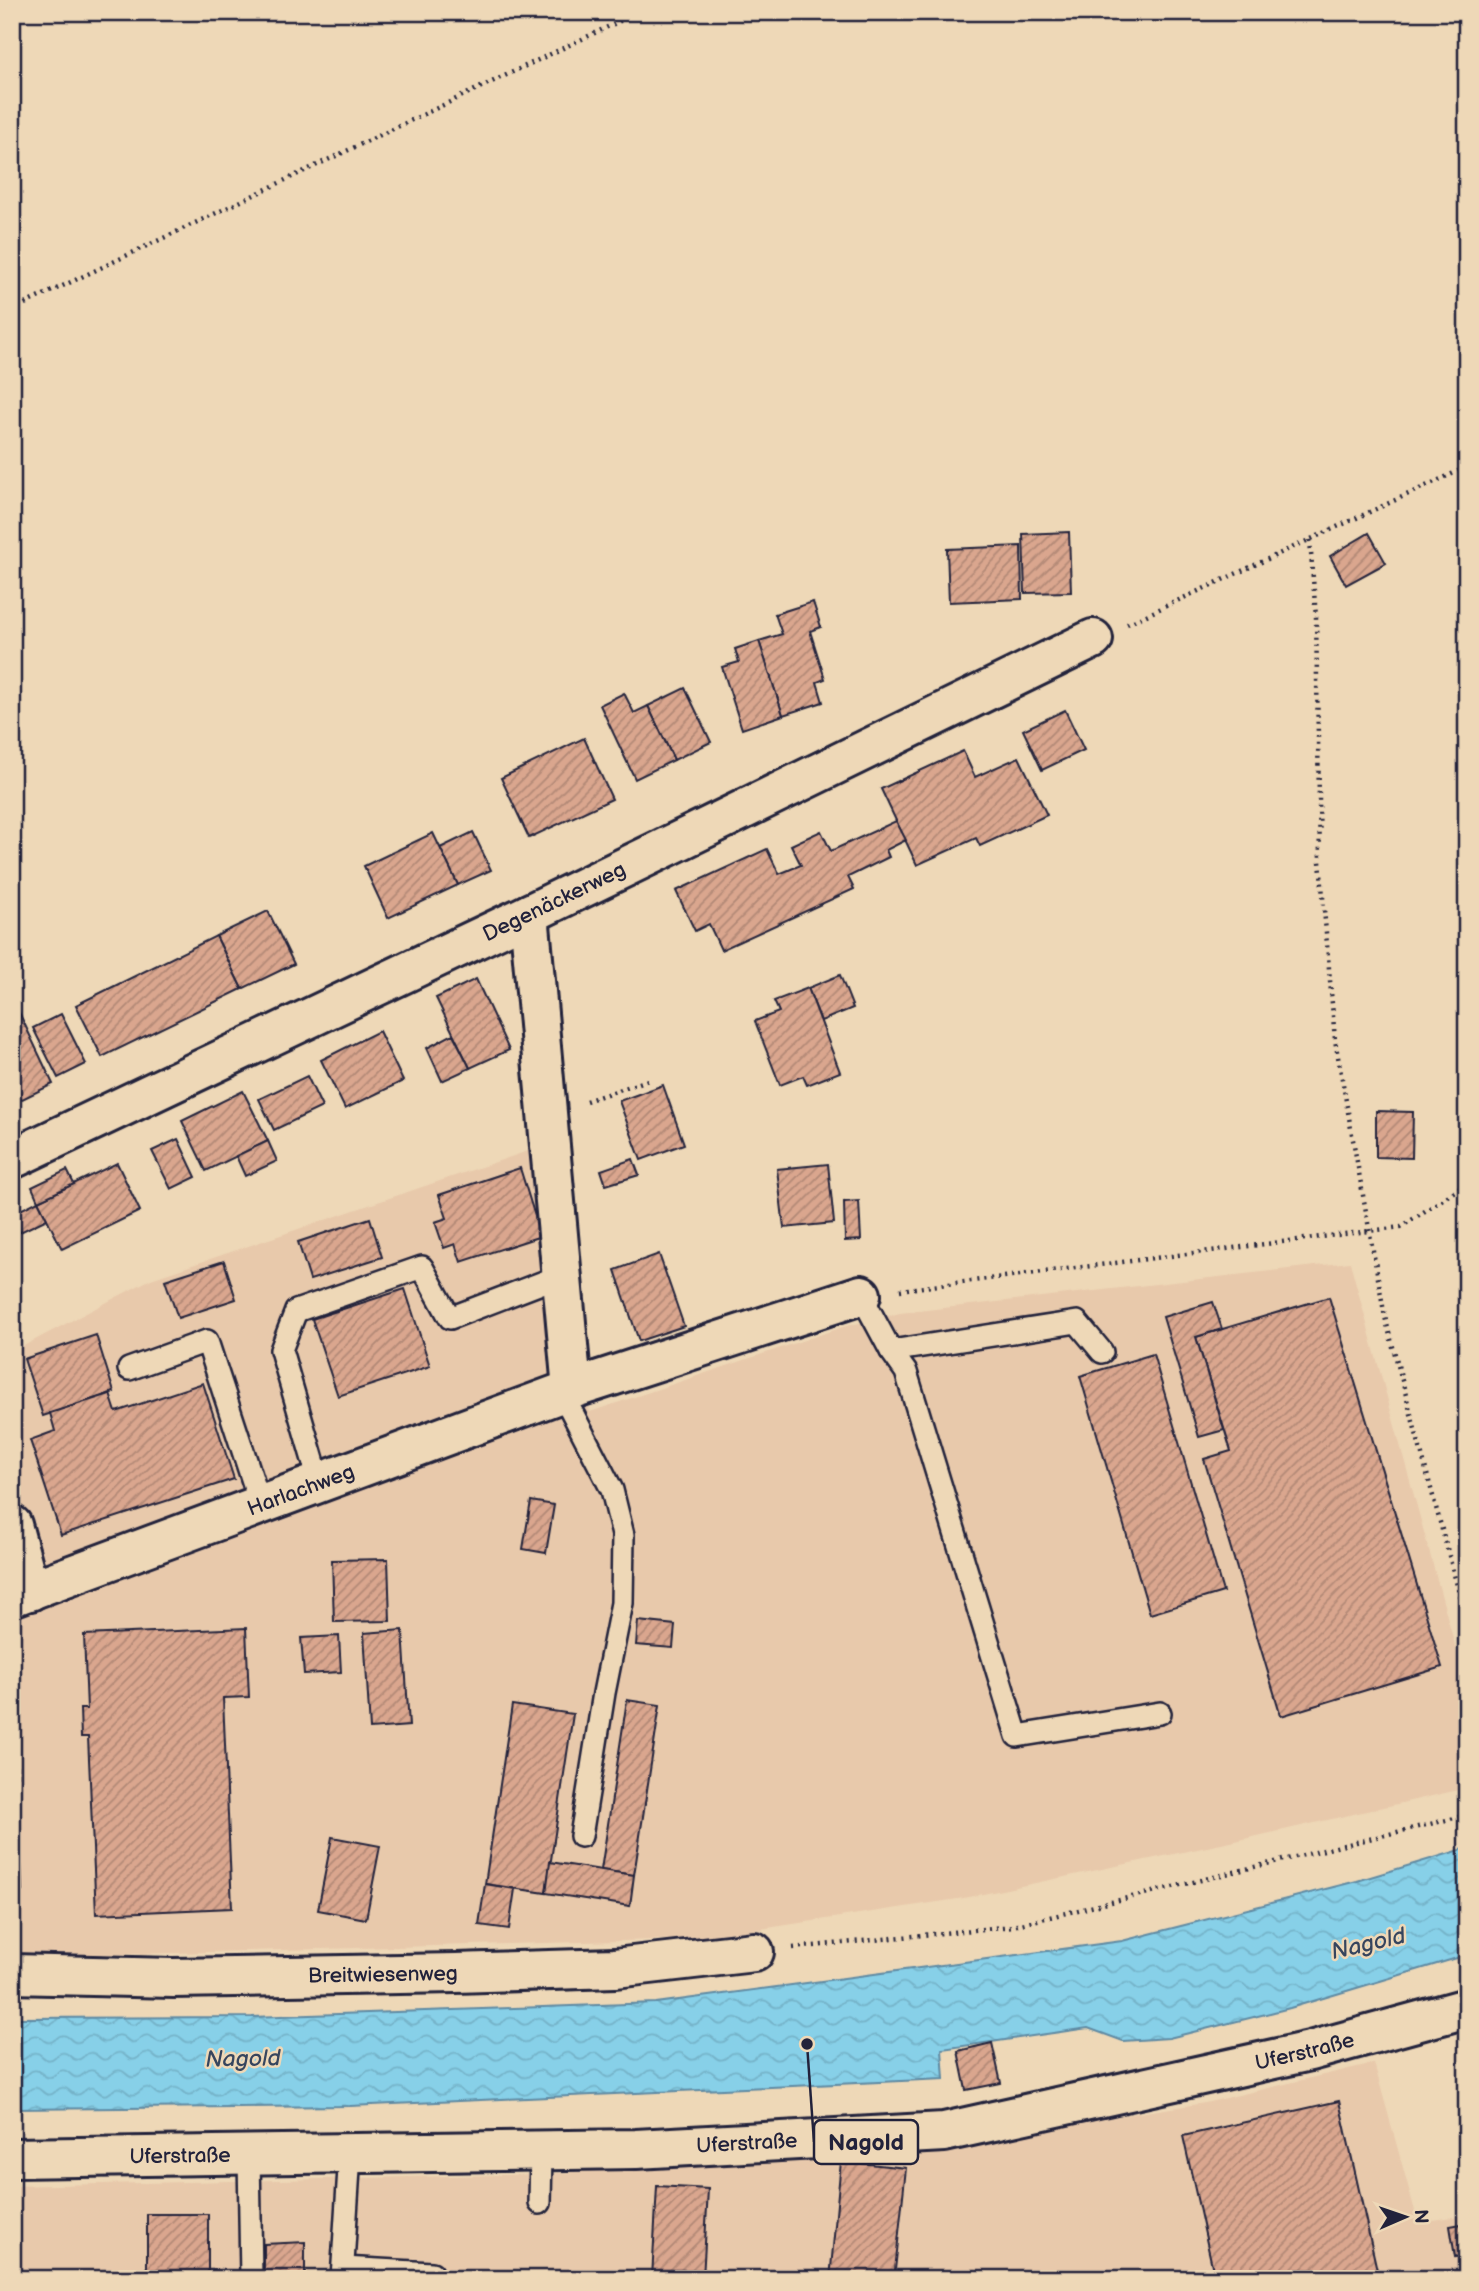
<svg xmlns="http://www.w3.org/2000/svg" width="1479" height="2291" font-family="'Balsamiq Sans',sans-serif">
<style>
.built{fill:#e8c9ab}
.water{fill:url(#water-waves);stroke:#5f8aa3;stroke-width:2}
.building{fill:url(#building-hatch);stroke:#22223b;stroke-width:2}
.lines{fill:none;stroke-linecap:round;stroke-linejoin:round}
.service-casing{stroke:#22223b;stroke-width:26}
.minor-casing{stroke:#22223b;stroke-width:44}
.path{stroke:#22223b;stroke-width:4.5;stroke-dasharray:2 5;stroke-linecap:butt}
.service{stroke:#eed8b7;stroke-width:21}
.minor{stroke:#eed8b7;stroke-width:38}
.labels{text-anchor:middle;stroke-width:5;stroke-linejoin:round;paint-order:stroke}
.street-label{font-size:21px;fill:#22223b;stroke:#eed8b7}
.water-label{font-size:23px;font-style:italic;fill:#36455e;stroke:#eed8b7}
.leader{fill:none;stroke:#22223b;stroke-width:2.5}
.callout-dot{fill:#22223b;stroke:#eed8b7;stroke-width:2.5}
.callout{fill:#eed8b7;stroke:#22223b;stroke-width:2.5}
.callout-label{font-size:23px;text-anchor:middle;font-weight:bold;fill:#22223b}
</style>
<defs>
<pattern id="water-waves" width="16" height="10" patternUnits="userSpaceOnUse" patternTransform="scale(1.75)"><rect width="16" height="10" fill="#87d0e8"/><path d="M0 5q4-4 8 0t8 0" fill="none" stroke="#74b2c8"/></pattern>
<pattern id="building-hatch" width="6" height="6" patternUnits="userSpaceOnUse" patternTransform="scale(1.75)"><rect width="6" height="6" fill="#daa68e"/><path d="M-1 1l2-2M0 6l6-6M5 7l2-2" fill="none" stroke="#b08775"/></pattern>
</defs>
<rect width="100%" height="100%" fill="#eed8b7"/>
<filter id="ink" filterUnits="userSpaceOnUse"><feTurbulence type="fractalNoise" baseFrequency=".0143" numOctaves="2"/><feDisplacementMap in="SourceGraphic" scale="14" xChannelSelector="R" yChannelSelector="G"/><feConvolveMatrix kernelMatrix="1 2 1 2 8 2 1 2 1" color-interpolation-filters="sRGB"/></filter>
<g filter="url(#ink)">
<g class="built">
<polygon points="534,1149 590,1412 843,1327 900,1313 1350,1262 1467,1689 1467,1788 1231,1842 964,1898 695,1939 100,1955 12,1953 12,1352 151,1279"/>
<polygon points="1374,2063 1418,2222 1467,2215 1467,2279 12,2279 12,2186 544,2174 900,2149 1205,2103"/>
</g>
<polygon class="water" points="1467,1848 1467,1955 1290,2008 1169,2038 1123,2041 1088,2028 942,2049 944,2079 350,2106 12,2109 12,2018 252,2017 656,2003 1122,1941 1357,1881"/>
<g class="building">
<polygon points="1069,532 1071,592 1025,593 1023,534"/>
<polygon points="1369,533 1386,563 1346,585 1330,556"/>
<polygon points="1021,546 1022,599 949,602 947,549"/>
<polygon points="813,602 821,627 810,631 825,679 817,682 823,702 783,715 759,641 782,634 775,614"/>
<polygon points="759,641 783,715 742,729 722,667 739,662 735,649"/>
<polygon points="685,688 711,742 674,760 648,706"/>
<polygon points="624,693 634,713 648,706 674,760 635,779 600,705"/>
<polygon points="1065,710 1084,750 1042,770 1023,730"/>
<polygon points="584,738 612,799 529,838 501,778"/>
<polygon points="963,751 975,777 1019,757 1047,815 980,846 976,838 917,865 881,789"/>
<polygon points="896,821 906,840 886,850 889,857 848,877 854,889 721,950 709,924 695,931 676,891 767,849 779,874 801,865 791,845 821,831 831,851"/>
<polygon points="473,832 491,870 458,885 440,848"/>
<polygon points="433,833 458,885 388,918 364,866"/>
<polygon points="268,911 294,964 242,989 216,936"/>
<polygon points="216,936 242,989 102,1057 76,1005"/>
<polygon points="840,975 853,1008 821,1021 808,988"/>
<polygon points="476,979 509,1050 470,1068 436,998"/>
<polygon points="808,988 840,1072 807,1085 803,1076 780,1085 755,1021 779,1012 774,1001"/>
<polygon points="15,1004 53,1084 12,1104 12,1005"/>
<polygon points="61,1014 86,1064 58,1078 33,1028"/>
<polygon points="379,1031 403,1081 345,1109 321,1060"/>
<polygon points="453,1034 470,1068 442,1081 427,1048"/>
<polygon points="307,1076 322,1107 274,1130 259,1099"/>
<polygon points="663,1085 684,1144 641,1160 619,1101"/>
<polygon points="243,1091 268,1141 206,1171 182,1121"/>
<polygon points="1376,1111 1413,1112 1412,1158 1376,1157"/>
<polygon points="178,1139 196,1177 171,1189 152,1151"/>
<polygon points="268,1141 277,1161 245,1176 236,1156"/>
<polygon points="633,1159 639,1175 606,1185 601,1170"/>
<polygon points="117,1163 140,1211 62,1249 38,1201"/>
<polygon points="828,1164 834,1223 784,1228 777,1169"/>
<polygon points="520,1168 541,1236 461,1262 455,1244 444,1248 435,1222 447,1218 439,1195"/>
<polygon points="67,1170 74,1184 38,1201 32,1187"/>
<polygon points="38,1201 47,1219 12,1236 12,1214"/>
<polygon points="859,1201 861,1240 845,1241 844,1202"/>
<polygon points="370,1218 382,1257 310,1280 298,1242"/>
<polygon points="659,1254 684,1326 639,1341 615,1270"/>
<polygon points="224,1261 236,1299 178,1318 165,1280"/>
<polygon points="405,1289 430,1366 338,1396 312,1319"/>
<polygon points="1329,1297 1442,1667 1281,1716 1204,1459 1231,1451 1196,1337"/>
<polygon points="1213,1302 1222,1329 1196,1337 1224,1430 1199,1437 1163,1317"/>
<polygon points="96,1335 114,1392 43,1416 24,1359"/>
<polygon points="1153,1354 1223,1592 1150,1614 1080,1376"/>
<polygon points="203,1383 234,1479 61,1535 30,1440 55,1431 50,1413 110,1394 116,1412"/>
<polygon points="531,1501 554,1505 546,1553 523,1549"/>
<polygon points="388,1559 390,1621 334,1622 332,1560"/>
<polygon points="638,1621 675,1625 673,1648 636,1645"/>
<polygon points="246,1628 249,1697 223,1698 232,1908 96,1914 88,1737 81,1737 80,1709 87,1709 84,1635"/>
<polygon points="403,1630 409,1726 370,1729 364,1633"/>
<polygon points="339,1636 341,1672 304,1674 301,1638"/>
<polygon points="627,1700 660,1705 634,1875 601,1870"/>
<polygon points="18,1705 20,1731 12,1732 12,1706"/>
<polygon points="512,1705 573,1714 546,1893 485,1884"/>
<polygon points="12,1755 16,1755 20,1836 12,1836"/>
<polygon points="12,1836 20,1836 22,1891 12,1892"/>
<polygon points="332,1837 380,1846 366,1919 318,1910"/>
<polygon points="550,1862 634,1875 630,1906 546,1893"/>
<polygon points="485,1884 515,1889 509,1929 479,1925"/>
<polygon points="992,2043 1001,2083 966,2090 958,2051"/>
<polygon points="1339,2101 1379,2279 1215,2279 1183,2136"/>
<polygon points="841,2161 906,2168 894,2279 830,2279"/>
<polygon points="657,2186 708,2189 703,2279 652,2279"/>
<polygon points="12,2201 17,2201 15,2249 12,2249"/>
<rect x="147" y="2214" width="61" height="65"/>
<polygon points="1467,2223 1467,2255 1455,2257 1450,2226"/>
<polygon points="305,2242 305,2279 264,2279 264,2244"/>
</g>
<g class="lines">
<g class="service-casing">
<g id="service">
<polyline points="861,1295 891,1351 906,1372 1017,1736 1160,1713"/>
<polyline points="891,1351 1077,1322 1102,1352"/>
<polyline points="129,1369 207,1341 261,1506"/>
<polyline points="562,1393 612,1490 623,1535 622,1603 604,1693 581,1836"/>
<polyline points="320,1484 281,1350 296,1311 422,1267 450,1318 562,1275"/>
<polyline points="249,2155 251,2279"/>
<polyline points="540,2203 541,2151"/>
<polyline points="343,2268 432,2273"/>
<polyline points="342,2279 350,2153"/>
</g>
</g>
<g class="minor-casing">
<g id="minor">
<polyline points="529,914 572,1389"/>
<path id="s1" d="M12,1159L529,914L1093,639"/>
<polyline points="12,1525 30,1591"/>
<path id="s2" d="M12,1597L572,1389L861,1295"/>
<path id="s3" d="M12,1974L173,1978L456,1973L615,1968L754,1952"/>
<path id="s4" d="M12,2158L636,2149L944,2132L1310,2051L1467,2008"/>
</g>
</g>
<g class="path">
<polyline points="12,310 639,12"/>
<polyline points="1310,540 1316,617 1320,861 1335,1040 1385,1317 1467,1623"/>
<polyline points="1127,624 1467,467"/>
<polyline points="586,1101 648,1080"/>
<polyline points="900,1290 1401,1227 1467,1183"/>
<polyline points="793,1948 1013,1926 1467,1815"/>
</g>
<use href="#service" class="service"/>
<use href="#minor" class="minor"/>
</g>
</g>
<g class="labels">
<g class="street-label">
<text dy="7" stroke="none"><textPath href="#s1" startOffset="600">Degenäckerweg</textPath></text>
<text dy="7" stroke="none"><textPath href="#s2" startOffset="308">Harlachweg</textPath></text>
<text dy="7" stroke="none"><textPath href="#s3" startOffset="371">Breitwiesenweg</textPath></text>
<text dy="7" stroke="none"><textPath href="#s4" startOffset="1302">Uferstraße</textPath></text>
<text dy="7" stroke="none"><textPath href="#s4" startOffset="735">Uferstraße</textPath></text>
<text dy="7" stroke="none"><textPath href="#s4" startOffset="168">Uferstraße</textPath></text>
</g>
<g class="water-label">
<text transform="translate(1368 1943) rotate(-13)" y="8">Nagold</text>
<text transform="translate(243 2058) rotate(-1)" y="8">Nagold</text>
</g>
</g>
<path class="leader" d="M807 2044L814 2142"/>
<circle class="callout-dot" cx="807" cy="2044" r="7"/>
<rect class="callout" x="814" y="2120" width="104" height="44" rx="7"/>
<g class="callout-label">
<text x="866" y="2150">Nagold</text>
</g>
<rect width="1479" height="2291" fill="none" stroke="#eed8b7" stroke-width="42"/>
<rect x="21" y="21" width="1437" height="2249" fill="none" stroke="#22223b" stroke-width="2.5" filter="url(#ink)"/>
<g transform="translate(1405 2217) rotate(88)" stroke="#eed8b7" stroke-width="5" paint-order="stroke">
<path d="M0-5L12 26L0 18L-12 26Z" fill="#22223b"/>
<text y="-10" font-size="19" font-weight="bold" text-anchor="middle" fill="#22223b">N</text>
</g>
</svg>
